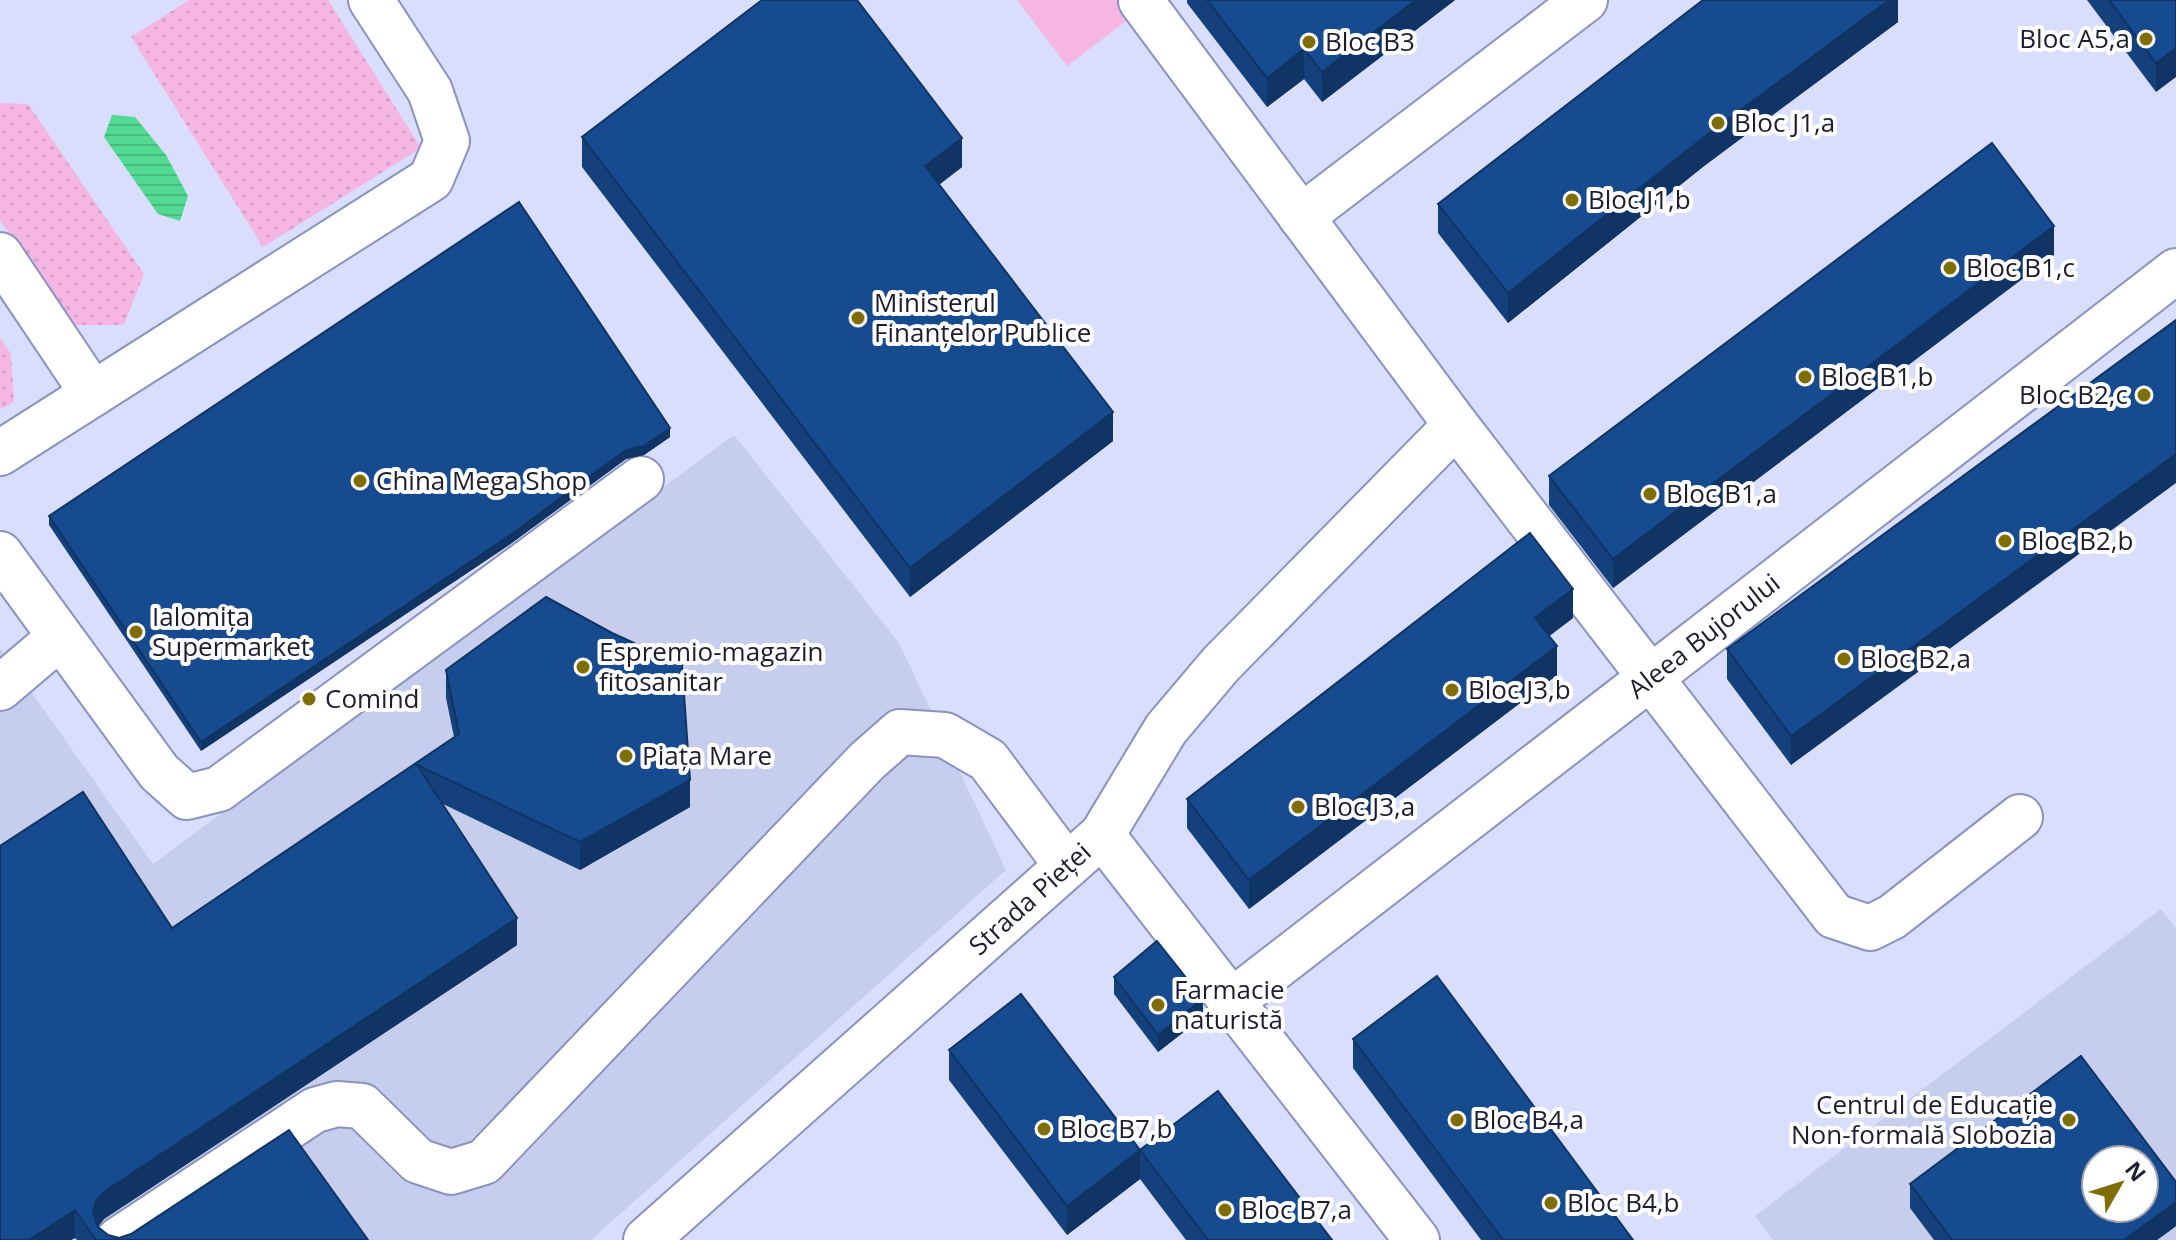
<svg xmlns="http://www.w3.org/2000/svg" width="2176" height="1240" font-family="'Open Sans',sans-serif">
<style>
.built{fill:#c7ceed;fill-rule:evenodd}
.park{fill:#f6b6e4}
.garden{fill:url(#garden-dots)}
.water{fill:url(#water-rules)}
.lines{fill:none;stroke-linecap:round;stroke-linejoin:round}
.minor-casing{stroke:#8a92be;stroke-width:48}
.minor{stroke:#fff;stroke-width:44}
.wall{fill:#14407b}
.shaded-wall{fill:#103464}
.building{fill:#174b8f;stroke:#103464;stroke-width:2;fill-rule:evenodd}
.poi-dot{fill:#7f6d08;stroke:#fff;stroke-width:3}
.labels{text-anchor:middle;stroke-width:8;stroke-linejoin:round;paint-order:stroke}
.poi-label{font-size:26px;fill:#1b1e2f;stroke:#fff;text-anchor:start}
.street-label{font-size:26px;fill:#1b1e2f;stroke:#fff}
</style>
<defs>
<pattern id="garden-dots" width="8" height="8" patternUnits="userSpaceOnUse" patternTransform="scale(2)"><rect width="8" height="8" fill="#f6b6e4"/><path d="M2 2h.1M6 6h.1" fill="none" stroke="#d29cc4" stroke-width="1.8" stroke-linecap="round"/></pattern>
<pattern id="water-rules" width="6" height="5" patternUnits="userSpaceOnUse" patternTransform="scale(2)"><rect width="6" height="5" fill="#52d992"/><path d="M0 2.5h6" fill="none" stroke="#47ba7e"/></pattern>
</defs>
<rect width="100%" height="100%" fill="#d8defb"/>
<g class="built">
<polygon points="734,435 899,643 1006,870 591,1240 0,1240 0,648 153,864"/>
<path d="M2161,909L2176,928V1240H1773L1755,1216ZM2096,1160H2144V1208H2096Z"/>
</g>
<polygon class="park" points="1017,0 1154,0 1067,66"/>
<g class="garden">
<polygon points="189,0 328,0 421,148 263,247 131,37"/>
<polygon points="0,103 28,104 144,274 124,325 73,325 0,220"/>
<polygon points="0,338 11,354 14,402 0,409"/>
</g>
<polygon class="water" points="112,115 135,117 166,155 188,196 180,221 158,214 104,137"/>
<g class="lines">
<g class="minor-casing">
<g id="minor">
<polyline points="1141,1 1456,425 1834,916 1870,928 1892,917 2020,817"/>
<polyline points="1301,217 1585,0"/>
<polyline points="0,255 93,394"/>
<polyline points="0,453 431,179 447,141 430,91 371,0"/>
<polyline points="0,554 159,772 187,797 219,789 641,479"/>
<polyline points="0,688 60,637"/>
<polyline points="1102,835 1417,1240"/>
<polyline points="1232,1001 2176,271"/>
<polyline points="118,1240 315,1110 337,1104 362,1106 418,1161 451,1172 484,1162 867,761 900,732 945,735 988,760 1067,866"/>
<polyline points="646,1240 1102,835 1166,729 1221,664 1456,425"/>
</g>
</g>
<use href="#minor" class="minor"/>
</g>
<g class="wall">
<polygon points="1187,0 1455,0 1322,102 1304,79 1267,107 1187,3"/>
<polygon points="1898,0 1898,22 1704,166 1508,323 1438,233 1438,204"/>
<polygon points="2087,0 2176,0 2156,92"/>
<polygon points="582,137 962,167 939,185 1113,441 910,597 582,167"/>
<polygon points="2054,255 1613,588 1549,505 1549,476"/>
<polygon points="2176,320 1791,765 1727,679 1727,649"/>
<polygon points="670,437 644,455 626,459 509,545 201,751 49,525 49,516"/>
<polygon points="1573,618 1549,636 1557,675 1249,909 1187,828 1187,799"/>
<polygon points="446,670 690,807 580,870 443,804 517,945 104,1219 98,1227 108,1235 119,1238 368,1240 77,1240 75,1238 71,1240 0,1240 172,928 454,737 446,698"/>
<polygon points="1114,977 1203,1017 1158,1052 1114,994"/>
<polygon points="1353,1039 1633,1240 1481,1240 1353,1068"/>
<polygon points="949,1050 1140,1150 1332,1240 1186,1240 1140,1179 1067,1235 949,1080"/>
<polygon points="2176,1182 2176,1226 2157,1240 1934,1240 1910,1208 1910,1184"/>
</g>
<g class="shaded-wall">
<polygon points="1416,0 1455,0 1322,102 1322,72"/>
<polygon points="1889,0 1898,0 1898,22 1704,166 1508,323 1508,293 1704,137"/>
<polygon points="2176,48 2176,77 2156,92 2156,63"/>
<polygon points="1304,49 1304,79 1267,107 1267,78"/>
<polygon points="962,138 962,167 925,195 925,166"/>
<polygon points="2054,226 2054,255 1613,588 1613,559"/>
<polygon points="1113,412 1113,441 910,597 910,568"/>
<polygon points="670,428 670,437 644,455 626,459 509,545 201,751 201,742 626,450"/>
<polygon points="2176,454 2176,483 1791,765 1791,736"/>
<polygon points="1573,589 1573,618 1535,647 1535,618"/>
<polygon points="1557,646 1557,675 1249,909 1249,880"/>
<polygon points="690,780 690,807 580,870 580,842"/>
<polygon points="517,918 517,945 104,1219 96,1228 93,1213 96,1201 104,1192"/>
<polygon points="1203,999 1203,1017 1158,1052 1158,1035"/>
<polygon points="1140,1150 1140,1179 1067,1235 1067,1206"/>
<polygon points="2176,1202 2176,1226 2157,1240 2124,1240"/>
<polygon points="75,1210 75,1238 71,1240 29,1240"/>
</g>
<g class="building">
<polygon points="762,0 857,0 962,138 925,166 1113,412 910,568 582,137"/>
<polygon points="1207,0 1416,0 1322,72 1304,49 1267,78"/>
<polygon points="1703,0 1889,0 1704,137 1508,293 1438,204"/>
<polygon points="2109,0 2176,0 2176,48 2156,63"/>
<polygon points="1992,143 2054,226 1613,559 1549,476"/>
<polygon points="519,202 670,428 644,446 626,450 509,536 201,742 49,516"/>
<polygon points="2176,320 2176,454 1791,736 1727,649"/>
<polygon points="1530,533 1573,589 1535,618 1557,646 1249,880 1187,799"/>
<polygon points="546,597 612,633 682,665 690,780 580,842 417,765 517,918 104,1192 96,1201 93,1213 98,1227 108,1235 119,1238 131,1234 289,1130 368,1240 96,1240 75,1210 29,1240 0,1240 0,846 83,792 172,928 459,734 446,670"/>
<polygon points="1157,941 1203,999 1158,1035 1114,977"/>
<polygon points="1437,976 1633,1240 1503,1240 1353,1039"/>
<polygon points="1021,994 1140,1150 1067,1206 949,1050"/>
<path d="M2081,1056L2176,1182V1202L2124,1240H1952L1910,1184ZM2096,1160H2144V1208H2096Z"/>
<polygon points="1218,1091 1332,1240 1208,1240 1140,1150"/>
</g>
<g class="poi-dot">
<circle cx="2146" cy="39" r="8"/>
<circle cx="1309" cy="42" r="8"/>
<circle cx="1718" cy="123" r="8"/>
<circle cx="1572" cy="200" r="8"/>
<circle cx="1950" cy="268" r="8"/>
<circle cx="858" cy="318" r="8"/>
<circle cx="1805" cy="377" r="8"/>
<circle cx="2144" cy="395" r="8"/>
<circle cx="360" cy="481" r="8"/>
<circle cx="1650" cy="494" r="8"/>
<circle cx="2005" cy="541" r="8"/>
<circle cx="136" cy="632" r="8"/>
<circle cx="1844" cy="659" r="8"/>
<circle cx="583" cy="667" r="8"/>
<circle cx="1452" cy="690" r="8"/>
<circle cx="309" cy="699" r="8"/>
<circle cx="626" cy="756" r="8"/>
<circle cx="1298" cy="807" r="8"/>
<circle cx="1158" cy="1005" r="8"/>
<circle cx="1457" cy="1120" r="8"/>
<circle cx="2069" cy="1120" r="8"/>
<circle cx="1044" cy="1129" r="8"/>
<circle cx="1551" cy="1203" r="8"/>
<circle cx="1225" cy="1210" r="8"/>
</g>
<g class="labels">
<g class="poi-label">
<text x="2130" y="48" text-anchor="end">Bloc A5,a</text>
<text x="1325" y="51">Bloc B3</text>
<text x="1734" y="132">Bloc J1,a</text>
<text x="1588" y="209">Bloc J1,b</text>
<text x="1966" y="277">Bloc B1,c</text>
<text x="874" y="312">Ministerul<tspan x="874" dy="30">Finanțelor Publice</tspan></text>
<text x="1821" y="386">Bloc B1,b</text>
<text x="2128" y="404" text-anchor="end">Bloc B2,c</text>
<text x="376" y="490">China Mega Shop</text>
<text x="1666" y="503">Bloc B1,a</text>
<text x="2021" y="550">Bloc B2,b</text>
<text x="152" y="626">Ialomița<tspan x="152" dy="30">Supermarket</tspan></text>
<text x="599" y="661">Espremio-magazin<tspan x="599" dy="30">fitosanitar</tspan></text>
<text x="1860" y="668">Bloc B2,a</text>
<text x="1468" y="699">Bloc J3,b</text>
<text x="325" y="708">Comind</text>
<text x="642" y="765">Piața Mare</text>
<text x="1314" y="816">Bloc J3,a</text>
<text x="1174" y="999">Farmacie<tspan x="1174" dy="30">naturistă</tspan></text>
<text x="2053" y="1114" text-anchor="end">Centrul de Educație<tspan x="2053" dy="30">Non-formală Slobozia</tspan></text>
<text x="1473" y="1129">Bloc B4,a</text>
<text x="1060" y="1138">Bloc B7,b</text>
<text x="1567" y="1212">Bloc B4,b</text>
<text x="1241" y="1219">Bloc B7,a</text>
</g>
<g class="street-label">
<text transform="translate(1704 636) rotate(-38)" y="9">Aleea Bujorului</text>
<text transform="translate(1030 899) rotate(-42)" y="9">Strada Pieței</text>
</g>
</g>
<g transform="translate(2120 1184) rotate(51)"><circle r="38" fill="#ffffff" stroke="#a4a5ac" stroke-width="2"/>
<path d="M0-6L14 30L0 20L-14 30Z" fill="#7f6d08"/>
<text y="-12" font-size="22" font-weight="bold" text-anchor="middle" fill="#1b1e2f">N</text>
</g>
</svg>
